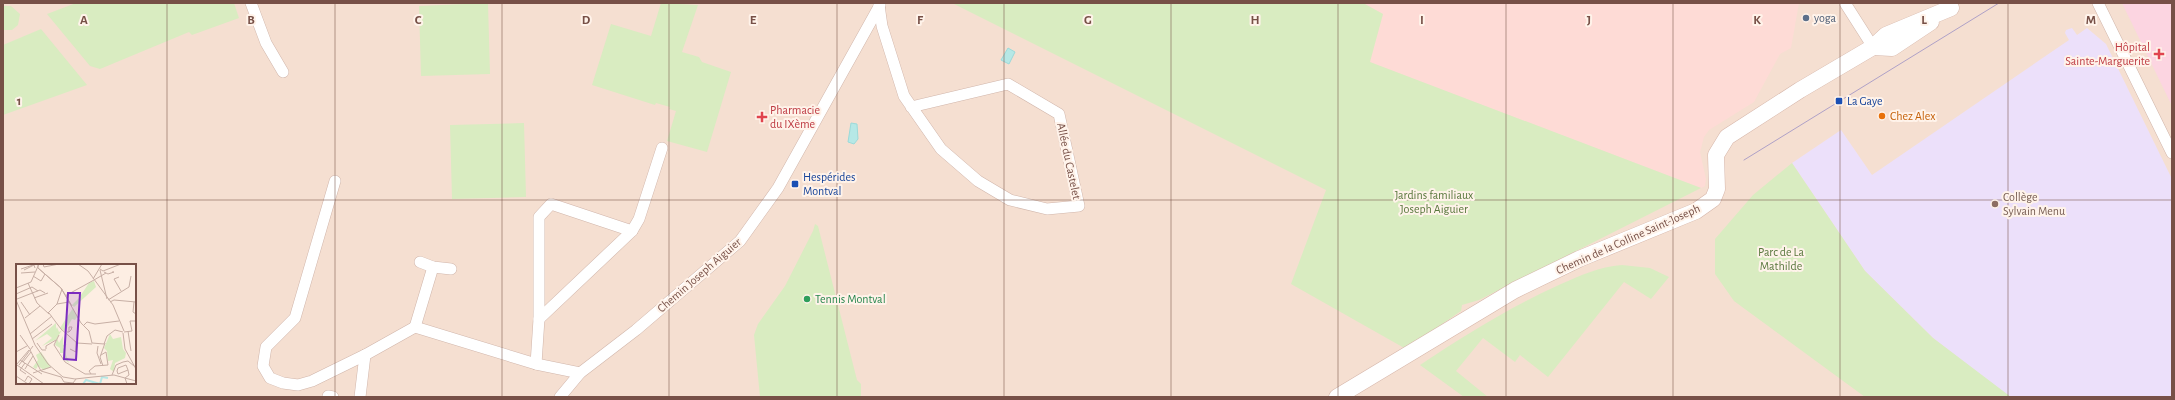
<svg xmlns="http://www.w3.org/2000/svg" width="2175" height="400" font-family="'Alegreya Sans',sans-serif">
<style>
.residential{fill:#f5dfd1;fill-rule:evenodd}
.commercial{fill:#fedbd6}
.education{fill:#ece0fa}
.medical{fill:#fcd5e1}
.green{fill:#d9ecc1}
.water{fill:#b6e8e6;stroke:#9cdad9}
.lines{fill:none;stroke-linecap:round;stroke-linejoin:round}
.street-casing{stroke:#d1b6ab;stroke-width:12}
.secondary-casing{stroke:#d5b5a9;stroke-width:17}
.street{stroke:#fff;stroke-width:11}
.secondary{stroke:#fff;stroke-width:16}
.tram{stroke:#afa1c7;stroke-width:1}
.grid{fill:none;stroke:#775047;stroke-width:1;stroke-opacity:0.55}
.service-dot{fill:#5c6f8a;stroke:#fff3ea;stroke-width:1.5}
.health-dot{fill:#e0444e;stroke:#fff3ea;stroke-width:1.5}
.transit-dot{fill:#1a4fb4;stroke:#fff3ea;stroke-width:1.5}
.food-dot{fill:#e8710a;stroke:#fff3ea;stroke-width:1.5}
.education-dot{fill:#8d6e63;stroke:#fff3ea;stroke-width:1.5}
.leisure-dot{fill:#2e9e5b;stroke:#fff3ea;stroke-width:1.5}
.labels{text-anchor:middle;stroke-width:4;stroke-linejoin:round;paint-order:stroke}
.service-label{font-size:12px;fill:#4e5e75;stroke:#fff3ea;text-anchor:start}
.health-label{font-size:12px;fill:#be3a42;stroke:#fff3ea;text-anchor:end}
.transit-label{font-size:12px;fill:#164399;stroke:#fff3ea;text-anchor:start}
.food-label{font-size:12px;fill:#c56008;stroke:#fff3ea;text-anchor:start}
.street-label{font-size:12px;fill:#775047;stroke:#fff3ea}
.park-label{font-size:12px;fill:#58773c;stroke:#fff3ea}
.education-label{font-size:12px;fill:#785e54;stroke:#fff3ea;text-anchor:start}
.leisure-label{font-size:12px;fill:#27864d;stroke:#fff3ea;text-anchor:start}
.inset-river{fill:none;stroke:#b6e8e6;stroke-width:2}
.inset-road{fill:none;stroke:#c7afa5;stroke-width:1}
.view{fill:#7b2cbf;fill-opacity:0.15;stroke:#7b2cbf;stroke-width:2}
.inset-edge{fill:none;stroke:#775047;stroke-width:2}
.grid-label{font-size:13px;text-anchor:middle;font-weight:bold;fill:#775047;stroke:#fff3ea;stroke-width:4;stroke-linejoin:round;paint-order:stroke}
</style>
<rect width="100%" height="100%" fill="#fdeee3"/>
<path class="residential" d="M3,3H2172V397H3ZM17,265H135V383H17Z"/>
<polygon class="commercial" points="1363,3 1799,3 1791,48 1780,54 1754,102 1709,130 1704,137 1700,152 1706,179 1705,186 1701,188 1369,62 1383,14"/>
<polygon class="education" points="2072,28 2077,35 2087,28 2106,44 2172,179 2172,397 2010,397 1933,338 1865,271 1792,163 1841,130 1872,175 2069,40 2065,33 2066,30"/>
<polygon class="medical" points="2122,3 2172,3 2172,106"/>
<g class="green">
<polygon points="76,3 234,3 239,18 192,35 189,32 100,69 90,66 47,14"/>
<polygon points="488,3 490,74 421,76 419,6"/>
<polygon points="661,3 698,5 682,52 699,57 702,62 731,72 707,152 667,141 676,111 669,109 670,107 656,103 655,105 592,85 611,24 651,36"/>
<polygon points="952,3 1363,3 1383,14 1370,62 1701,188 1479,300 1462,305 1461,311 1406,349 1291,284 1326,190"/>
<polygon points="3,6 11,6 20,14 18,25 12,30 3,30"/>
<polygon points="41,29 87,85 3,115 3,45"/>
<polygon points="524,123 526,197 452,199 450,125"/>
<polygon points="1792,163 1865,271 1933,338 2011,397 1865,397 1734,301 1715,274 1715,239 1753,195"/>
<polygon points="815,224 818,226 857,380 861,384 861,397 760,397 754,335 758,324 785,286 813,231"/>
<path d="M1622,265L1650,268L1669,277L1651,299L1624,282L1548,377L1520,355L1515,362L1483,338L1456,371L1488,397H1464L1420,365C1465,335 1510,307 1561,284C1582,275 1598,267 1622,265Z"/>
</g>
<g class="water">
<polygon points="1008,48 1015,52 1009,64 1001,60"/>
<polygon points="851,123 857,124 858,139 854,144 848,142"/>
</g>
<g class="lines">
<g class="street-casing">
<g id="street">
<polyline points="251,3 266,43 283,72"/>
<polyline points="1845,3 1873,47"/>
<polyline points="2098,3 2172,153"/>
<polyline points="879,5 882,26 904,96 941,149 978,181 1010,200 1047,209 1079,206 1059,114 1008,84 911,107"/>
<polyline points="335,181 295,318 266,347 263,366 270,378 283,383 298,385 312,381 365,355 415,327 536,364 580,373"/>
<polyline points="420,262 433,267 451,269"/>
<polyline points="539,319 632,231 639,219 662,148"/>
<polyline points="415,327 433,267"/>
<polyline points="536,364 539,319 539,217 551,204 632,231"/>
<polyline points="328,396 333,397"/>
<polyline points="360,397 365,355"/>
<polyline points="560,397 580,373 636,330 740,241 778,188 880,5"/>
</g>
</g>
<g class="secondary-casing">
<g id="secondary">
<polyline points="1873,47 1892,48 1931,22"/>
<polyline points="1337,397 1515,290 1579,259 1696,211 1713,199 1717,189 1716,155 1727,137 1800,90 1873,47 1886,35 1951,8"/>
</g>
</g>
<use href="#street" class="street"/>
<use href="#secondary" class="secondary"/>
<polyline class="tram" points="1744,160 1999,3"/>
</g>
<path class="grid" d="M167,3V397M335,3V397M502,3V397M669,3V397M837,3V397M1004,3V397M1171,3V397M1338,3V397M1506,3V397M1673,3V397M1840,3V397M2008,3V397M3,200H2172"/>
<circle class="service-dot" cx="1806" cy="18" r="4"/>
<g class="health-dot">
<path d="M2157 48h4v4h4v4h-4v4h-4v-4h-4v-4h4z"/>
<path d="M760 111h4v4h4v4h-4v4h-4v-4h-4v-4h4z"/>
</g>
<g class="transit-dot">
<rect x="1835" y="97" width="8" height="8" rx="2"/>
<rect x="791" y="180" width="8" height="8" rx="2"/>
</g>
<circle class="food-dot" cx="1882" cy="116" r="4"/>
<circle class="education-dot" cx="1995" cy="204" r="4"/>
<circle class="leisure-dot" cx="807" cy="299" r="4"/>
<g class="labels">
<g class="service-label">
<text x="1814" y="22">yoga</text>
</g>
<g class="health-label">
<text x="2150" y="51">Hôpital<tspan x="2150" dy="14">Sainte-Marguerite</tspan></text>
<text x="770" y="114" text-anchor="start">Pharmacie<tspan x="770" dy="14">du IXème</tspan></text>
</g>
<g class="transit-label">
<text x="1847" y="105">La Gaye</text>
<text x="803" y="181">Hespérides<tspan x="803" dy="14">Montval</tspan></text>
</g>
<g class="food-label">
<text x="1890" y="120">Chez Alex</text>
</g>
<g class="street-label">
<text transform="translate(1069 161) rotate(78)" y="4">Allée du Castelet</text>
<text transform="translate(1628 239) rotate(-24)" y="4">Chemin de la Colline Saint-Joseph</text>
<text transform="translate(699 275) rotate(-41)" y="4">Chemin Joseph Aiguier</text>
</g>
<g class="park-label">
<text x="1434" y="199">Jardins familiaux<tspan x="1434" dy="14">Joseph Aiguier</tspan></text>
<text x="1781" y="256">Parc de La<tspan x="1781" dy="14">Mathilde</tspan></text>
</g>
<g class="education-label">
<text x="2003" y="201">Collège<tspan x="2003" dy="14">Sylvain Menu</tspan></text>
</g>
<g class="leisure-label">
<text x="815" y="303">Tennis Montval</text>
</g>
</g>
<g transform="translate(16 264)">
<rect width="120" height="120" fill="#fdeee3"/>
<path d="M78,17L80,23L58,43L56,41L63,34L73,19ZM57,44L61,53L59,56L56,55L49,67L44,64ZM40,59V65L41,63L43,68L46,66L41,74L43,79L47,72V81L51,80L47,83L53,99L48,95L47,89H44V84L39,81L41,75L26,82L36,74L31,70L19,77ZM94,70L97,75L105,73L107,85L110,89L109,94L99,99L98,108L94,105L97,96L92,97L91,87L88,84ZM25,88L35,103L28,106L22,102L20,105L17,103L22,96L20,91Z" fill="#d9ecc1"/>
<path class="inset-river" d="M67,120L70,116L84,120L86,113L92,114"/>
<path class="inset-road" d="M22,0V4L45,24L56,42M27,0L28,3L43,0M62,0L72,7L97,41M22,4L45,24L65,59L73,67L76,79M5,5L20,0M84,5L87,7L105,0M8,6L18,1L19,4M84,6L91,35M88,8L92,10L98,8H96M5,9L19,8M17,12L25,17L29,10M103,13L98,15L105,27M77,15L86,0M78,16L90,9M12,19L21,39L33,50M0,24L15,18L23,0M0,30L16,23L22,27M49,32L78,16M18,34L32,29M1,35L24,26L29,29M0,36L19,81M92,36L113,23L115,12M5,38L14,51M94,38L98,36L120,38M118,38L117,48L120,50M41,40L46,25M41,40L53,38M97,41L108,67M32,49L41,40M33,49L45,65L61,79L76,80M9,54L24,42M67,62L71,58L79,60L103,57M112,67L115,87M51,68H53L55,66L56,63H53V68M108,68L116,67L114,57H120M107,69L109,85L120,105M14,70L36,52M4,71L14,85M43,71L38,81L49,98L69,110H80M16,75L36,60M21,79L26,86H30M76,79L88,80L91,72L99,66L107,68M19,81L32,100L47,113L59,115L77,113M82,82L81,89L85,100M30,85V82L40,76M54,85L60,88V78M14,86L25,107M0,88L11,82M4,96L26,110M7,98L15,88M9,99L4,106L10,110M1,100L13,86M1,101L28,120M3,101L17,82M87,102L84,93L89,79M9,105L17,92M25,107L45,113L48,118L57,119L60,115M17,109L35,103M75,110L73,107L79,102L92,101L90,88L85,91M96,111L100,101L107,98L112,97L118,102M0,112L12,120M77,113L98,111L120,117M9,117L12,112L16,115L13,120M111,120L109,114L113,111L112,106L110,101L102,104L101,107L102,110L112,106"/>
<path class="view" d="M52,29H64L60,96L48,95Z"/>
<rect width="120" height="120" class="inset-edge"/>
</g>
<g class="grid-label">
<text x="84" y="24">A</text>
<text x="251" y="24">B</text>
<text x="418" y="24">C</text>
<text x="586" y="24">D</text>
<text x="753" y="24">E</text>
<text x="920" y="24">F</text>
<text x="1088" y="24">G</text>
<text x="1255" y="24">H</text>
<text x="1422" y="24">I</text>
<text x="1589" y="24">J</text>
<text x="1757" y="24">K</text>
<text x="1924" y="24">L</text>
<text x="2091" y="24">M</text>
<text x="19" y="105">1</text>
</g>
<rect width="2175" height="400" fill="none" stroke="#775047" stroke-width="8"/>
</svg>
